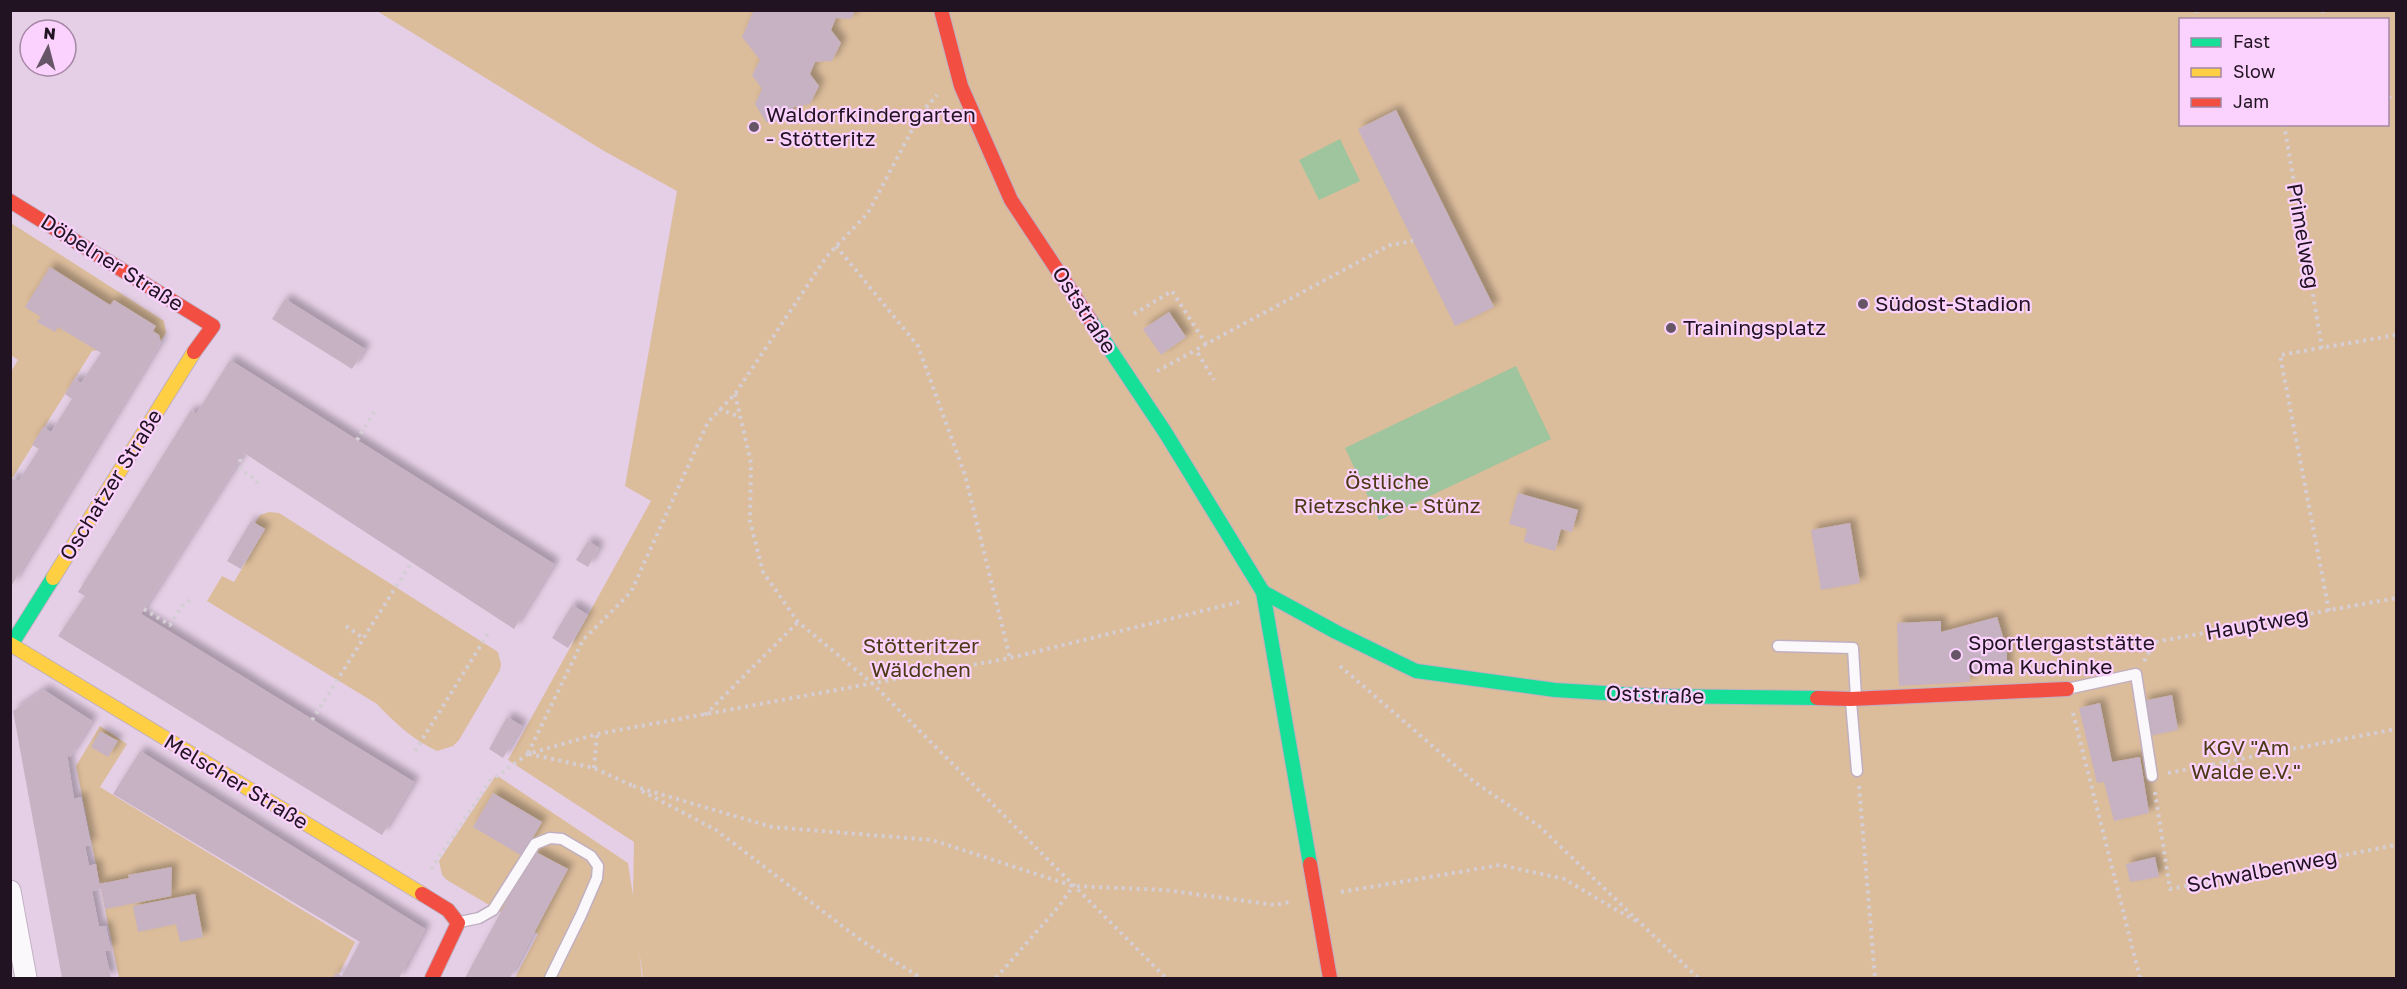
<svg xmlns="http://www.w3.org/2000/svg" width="2407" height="989" font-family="'Golos Text',sans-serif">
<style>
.green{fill:#dbbc9b;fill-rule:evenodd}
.water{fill:#9ec59e}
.building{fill:#c6b2c2;filter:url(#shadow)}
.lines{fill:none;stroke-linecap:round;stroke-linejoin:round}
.lane-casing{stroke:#c0afc1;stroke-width:13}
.street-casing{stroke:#c0afc1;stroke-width:23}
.fast-casing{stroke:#c0afc1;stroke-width:16}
.slow-casing{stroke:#c0afc1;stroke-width:16}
.jam-casing{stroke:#c0afc1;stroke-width:16}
.path{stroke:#d5ced5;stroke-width:4;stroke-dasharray:3 4.5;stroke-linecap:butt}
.lane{stroke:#fbf8fb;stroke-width:10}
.street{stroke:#fbf8fb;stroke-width:21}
.fast{stroke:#16e098;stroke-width:14}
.slow{stroke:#ffcf43;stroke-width:14}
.jam{stroke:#f24e42;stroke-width:14}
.poi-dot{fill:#665567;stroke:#fbd2fd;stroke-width:2}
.labels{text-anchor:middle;stroke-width:4.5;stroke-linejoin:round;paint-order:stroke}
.poi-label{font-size:21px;fill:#211322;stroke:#fbd2fd;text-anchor:start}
.street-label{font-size:21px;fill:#211322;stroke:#fbd2fd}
.park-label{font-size:21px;fill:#4b3a15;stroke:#fbd2fd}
</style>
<defs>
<filter id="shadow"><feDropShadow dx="5.5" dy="-5.5" stdDeviation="3" flood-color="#0004"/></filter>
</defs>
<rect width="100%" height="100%" fill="#e5cfe6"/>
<g class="green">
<path d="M377,11H2396V978H643L639,950L642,978H515L538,934L447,880L442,875L439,861L496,775L628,863L633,896L634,842L508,760L651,501L625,486L677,191L604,151ZM2180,20H2388V124H2180Z"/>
<polygon points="11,223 164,321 166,333 160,342 92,351 11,480 10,373 18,360 11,355"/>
<path d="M269,512L279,513L498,652L501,664L500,670L459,740L453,746L437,751C413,740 395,723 377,704L207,601L222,576L234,582L265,529L255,523L260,515Z"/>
<polygon points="100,726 127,744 100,787 355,942 337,978 119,978 76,766"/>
</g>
<g class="water">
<polygon points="1340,139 1360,181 1319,200 1299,160"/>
<polygon points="1516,366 1551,439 1379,520 1345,448"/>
</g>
<g class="building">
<polygon points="754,10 855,10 851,19 836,18 831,30 841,43 832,61 815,62 810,74 819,86 810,104 794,107 787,120 766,122 755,104 762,89 752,75 760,60 742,37"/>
<polygon points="1396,110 1494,307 1455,326 1358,129"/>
<polygon points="50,267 110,305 114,300 156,326 153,331 159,335 161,342 10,588 10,480 12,478 18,482 39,449 32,445 43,427 51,432 72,399 65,394 74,379 81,383 101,353 58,327 55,332 37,322 41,317 25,307"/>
<polygon points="285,299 365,349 352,369 272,319"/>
<polygon points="1169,312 1186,337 1161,355 1143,329"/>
<polygon points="230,360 554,564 514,629 244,453 141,614 414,782 382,835 58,636 85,596 78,592 191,410 196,414"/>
<polygon points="1518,493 1578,510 1572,532 1561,529 1555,551 1524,542 1527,529 1509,524"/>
<polygon points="251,521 265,529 241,569 227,561"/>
<polygon points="1850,523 1860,583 1821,590 1811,530"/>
<polygon points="588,541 599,548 588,567 576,560"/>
<polygon points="572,605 588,615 568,648 552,638"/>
<polygon points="1997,617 2007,650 2007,673 1970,673 1970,682 1899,686 1897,623 1941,621 1941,632"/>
<polygon points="44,690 92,721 70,757 67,754 74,799 81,797 91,845 85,846 89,866 96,864 99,884 129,878 128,875 172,867 171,896 105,909 101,889 92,891 99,927 106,926 111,950 105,951 111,978 62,978 13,711"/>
<polygon points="2172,695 2178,730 2149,736 2143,701"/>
<polygon points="2100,703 2112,762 2140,757 2149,813 2114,821 2104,782 2097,783 2079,708"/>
<polygon points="507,717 522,726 503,758 489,749"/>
<polygon points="100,731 118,741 108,757 91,747"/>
<polygon points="140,751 425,929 399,978 333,978 336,973 342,976 360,942 113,794"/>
<polygon points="493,793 542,822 522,856 473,827"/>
<polygon points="534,851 568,869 510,978 465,978"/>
<polygon points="2155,857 2159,877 2130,882 2126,864"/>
<polygon points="195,894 203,937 180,942 176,924 138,932 133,906"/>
</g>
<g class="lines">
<g class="lane-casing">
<g id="lane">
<polyline points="1778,646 1853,648 1856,698"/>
<polyline points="2067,689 2136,674 2152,776"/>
<polyline points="1851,702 1857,771"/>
<polyline points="460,922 479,918 493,910 535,844 550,838 562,839 591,856 598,866 597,878 581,915 550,978"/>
</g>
</g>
<g class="street-casing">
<polyline id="street" points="10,891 26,978"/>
</g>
<g class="fast-casing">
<g id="fast">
<polyline points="1091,321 1165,432 1263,592 1310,864"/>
<polyline points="1263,592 1336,632 1416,671 1555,690 1654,696 1817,698"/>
<polyline points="11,645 53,578"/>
</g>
</g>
<g class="slow-casing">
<g id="slow">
<polyline points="53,578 194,352"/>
<polyline points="10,644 422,894"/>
</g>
</g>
<g class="jam-casing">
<g id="jam">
<polyline points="941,10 961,86 1011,200 1091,321"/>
<polyline points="10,201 213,326 194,352"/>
<polyline points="1817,698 1851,699 2067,689"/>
<polyline points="1310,864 1330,978"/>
<polyline points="422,894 448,910 458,923 432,978"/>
</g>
</g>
<g class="path">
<polyline points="2194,20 2197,10"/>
<polyline points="2320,20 2323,10"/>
<polyline points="2388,97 2396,100"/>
<polyline points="2284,124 2322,348"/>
<polyline points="836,246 918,346 965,475 1010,658"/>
<polyline points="1134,314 1172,291 1206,344 1390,245 1413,241"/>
<polyline points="1206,344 1196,350 1214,380"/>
<polyline points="1157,371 1196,350"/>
<polyline points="735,394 751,463 750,521 763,572 798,622 873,684 1166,978"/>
<polyline points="719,409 740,417"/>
<polyline points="357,440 374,412"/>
<polyline points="240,459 241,470 255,479 259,487"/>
<polyline points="144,609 170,625 182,606 190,600"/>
<polyline points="2329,611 2280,355 2396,335"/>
<polyline points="346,626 363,638"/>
<polyline points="2144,661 2155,642 2396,598"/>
<polyline points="1340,666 1473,781 1539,826 1698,978"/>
<polyline points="2073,713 2140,978"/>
<polyline points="705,715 798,622"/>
<polyline points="312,720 411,563"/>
<polyline points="415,751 489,632"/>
<polyline points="528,753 583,640 631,592 708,422 735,394 827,256 868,213 921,113 937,95"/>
<polyline points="529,754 594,768 633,786"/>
<polyline points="594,768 597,734"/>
<polyline points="2168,773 2396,729"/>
<polyline points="633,786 772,827 932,840 1073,886 1165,890 1275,905 1289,902"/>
<polyline points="1859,786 1875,978"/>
<polyline points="642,791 716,830 862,941 921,978"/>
<polyline points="2155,792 2170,889 2396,845"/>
<polyline points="431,869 490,781 528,754 597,734 1010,658 1239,602"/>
<polyline points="1341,892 1500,865 1564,879 1639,923"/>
<polyline points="996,978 1060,905 1073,886"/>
</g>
<use href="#lane" class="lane"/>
<use href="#street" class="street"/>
<use href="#fast" class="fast"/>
<use href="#slow" class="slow"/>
<use href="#jam" class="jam"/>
</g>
<g class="poi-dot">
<circle cx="754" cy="127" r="6"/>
<circle cx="1863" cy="304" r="6"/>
<circle cx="1671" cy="328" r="6"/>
<circle cx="1956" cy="655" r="6"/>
</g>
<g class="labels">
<g class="poi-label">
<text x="766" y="122">Waldorfkindergarten<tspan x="766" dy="24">- Stötteritz</tspan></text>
<text x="1875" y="311">Südost-Stadion</text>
<text x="1683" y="335">Trainingsplatz</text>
<text x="1968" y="650">Sportlergaststätte<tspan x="1968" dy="24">Oma Kuchinke</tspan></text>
</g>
<g class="street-label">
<text transform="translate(2303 236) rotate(80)" y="7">Primelweg</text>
<text transform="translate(112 263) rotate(32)" y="7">Döbelner Straße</text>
<text transform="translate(1084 310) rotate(57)" y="7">Oststraße</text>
<text transform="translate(111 485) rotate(-58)" y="7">Oschatzer Straße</text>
<text transform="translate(2257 624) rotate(-10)" y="7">Hauptweg</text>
<text transform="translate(1655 695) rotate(2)" y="7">Oststraße</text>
<text transform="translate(236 782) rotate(31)" y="7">Melscher Straße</text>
<text transform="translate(2262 871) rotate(-11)" y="7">Schwalbenweg</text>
</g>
<g class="park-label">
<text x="1387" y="489">Östliche<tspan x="1387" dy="24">Rietzschke - Stünz</tspan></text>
<text x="921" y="653">Stötteritzer<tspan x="921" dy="24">Wäldchen</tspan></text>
<text x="2246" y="755">KGV "Am<tspan x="2246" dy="24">Walde e.V."</tspan></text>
</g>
</g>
<rect width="2407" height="989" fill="none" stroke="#211322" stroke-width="24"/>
<rect x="2179" y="18" width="210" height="108" fill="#fbd2fd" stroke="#a486a5" stroke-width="1.5"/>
<rect x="2191" y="38" width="30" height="9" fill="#16e098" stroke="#a486a5" stroke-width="1.5"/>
<text x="2233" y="48" font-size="18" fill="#211322">Fast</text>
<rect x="2191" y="68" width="30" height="9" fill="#ffcf43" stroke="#a486a5" stroke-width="1.5"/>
<text x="2233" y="78" font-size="18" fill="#211322">Slow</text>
<rect x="2191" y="98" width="30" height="9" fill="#f24e42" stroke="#a486a5" stroke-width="1.5"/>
<text x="2233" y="108" font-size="18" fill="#211322">Jam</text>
<g transform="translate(48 48) rotate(6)"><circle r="28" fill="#fbd2fd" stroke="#a486a5" stroke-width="1.5"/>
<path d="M0-4.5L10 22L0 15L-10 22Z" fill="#665567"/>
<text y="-9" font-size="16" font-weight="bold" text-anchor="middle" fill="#211322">N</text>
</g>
</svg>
